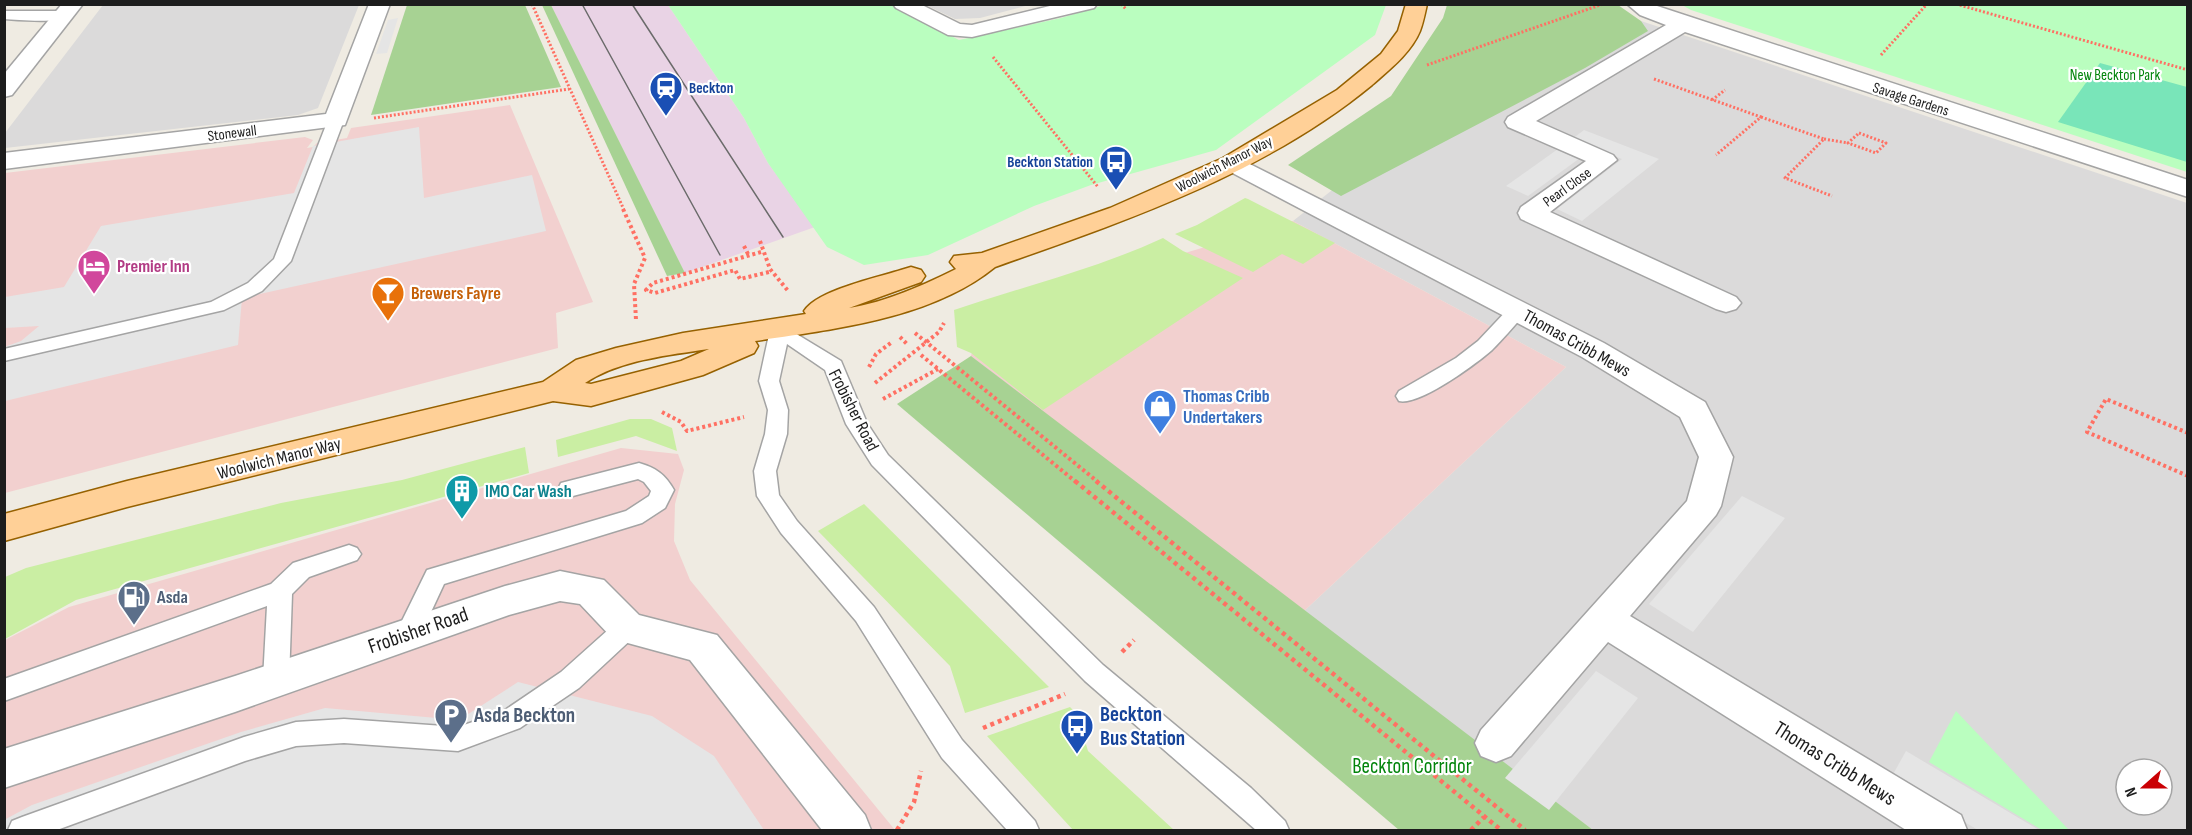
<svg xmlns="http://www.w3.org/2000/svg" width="2192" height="835" font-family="'Sofia Sans Condensed',sans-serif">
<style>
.residential{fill:#dbdada;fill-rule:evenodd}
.commercial{fill:#f2d0cf}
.industrial{fill:#e9d3e5}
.grass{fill:#caeea3}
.forest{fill:#a7d293}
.park{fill:#bafebf}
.pitch{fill:#79e5b9}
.parking{fill:#e5e5e5}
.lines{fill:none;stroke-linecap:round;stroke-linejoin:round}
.service-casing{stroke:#a4a4a4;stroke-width:3}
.minor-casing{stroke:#a4a4a4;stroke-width:3}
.primary-casing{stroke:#966100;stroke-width:3}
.path-far2{stroke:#ff7063;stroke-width:3;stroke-dasharray:2 2;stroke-linecap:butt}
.path-far1{stroke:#ff7063;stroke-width:4;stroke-dasharray:3 3;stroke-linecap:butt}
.path{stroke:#ff7063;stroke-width:4.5;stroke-dasharray:4 4;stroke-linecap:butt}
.service{fill:#fff;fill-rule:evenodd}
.minor{fill:#fff;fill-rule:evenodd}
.primary{fill:#ffd097;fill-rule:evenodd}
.tram{stroke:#6b6b6b;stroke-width:1.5}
.labels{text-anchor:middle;stroke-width:4.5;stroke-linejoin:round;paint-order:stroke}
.far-park-label{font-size:15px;fill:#02840b;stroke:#fff}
.far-transit-label{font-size:15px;font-weight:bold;fill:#164399;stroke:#fff;text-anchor:start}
.far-street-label{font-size:15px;fill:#1d1d1d;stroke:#fff}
.hotel-label{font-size:18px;font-weight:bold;fill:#b23c85;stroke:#fff;text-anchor:start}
.food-label{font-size:18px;font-weight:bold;fill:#c56008;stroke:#fff;text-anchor:start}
.street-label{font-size:18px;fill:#1d1d1d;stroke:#fff}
.shop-label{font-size:18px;font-weight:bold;fill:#366cbe;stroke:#fff;text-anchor:start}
.culture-label{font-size:18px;font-weight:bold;fill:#0d838f;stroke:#fff;text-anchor:start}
.service-label{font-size:18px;font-weight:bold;fill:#4e5e75;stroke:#fff;text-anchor:start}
.near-street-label{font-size:21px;fill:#1d1d1d;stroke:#fff}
.near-transit-label{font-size:21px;font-weight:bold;fill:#164399;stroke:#fff;text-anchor:start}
.near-service-label{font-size:21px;font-weight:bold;fill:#4e5e75;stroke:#fff;text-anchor:start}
.near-park-label{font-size:21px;fill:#02840b;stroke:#fff}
</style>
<rect width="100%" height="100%" fill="#efebe2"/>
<g class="residential">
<polygon points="103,5 103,4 359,5 318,108 298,115 5,148 5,133"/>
<polygon points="926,5 1029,5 980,18 955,19"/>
<path d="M1641,21L2187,203V830H1593L1303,612L1566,367L1293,221L1360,168ZM2126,769H2162V805H2126Z"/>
</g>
<g class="commercial">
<polygon points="510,105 593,302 556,313 558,348 5,493 5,173 305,137 313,140 307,148 313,147 317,143 347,138 351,128"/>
<polygon points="1293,221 1566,367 1303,612 971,356 975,342 972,316"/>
<polygon points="621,448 678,454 684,470 675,504 674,541 690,580 895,830 5,830 4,641 7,639 69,607"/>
</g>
<polygon class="industrial" points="551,5 668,5 744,118 768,163 815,227 685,273"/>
<g class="grass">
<polygon points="1245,198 1248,199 1335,243 1303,264 1282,254 1253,272 1175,234 1197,225"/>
<path d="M1163,238L1183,251L1243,278L1043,410L971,353L957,347L954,310C1024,286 1096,269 1163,238Z"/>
<polygon points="630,419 651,419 672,428 677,451 636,436 558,457 556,440"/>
<polygon points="525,447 529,473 76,600 5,639 5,577 26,568 281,503 402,480"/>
<polygon points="864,504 1049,687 965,713 950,666 818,531"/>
<polygon points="1070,707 1077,714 1088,751 1174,830 1073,830 987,736"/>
</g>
<g class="forest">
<polygon points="407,5 525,5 561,87 371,115"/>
<polygon points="542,5 551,5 685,273 667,276"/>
<polygon points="1447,5 1618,5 1641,21 1648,31 1585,68 1341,196 1288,165 1391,96 1443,18"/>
<polygon points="971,356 1593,830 1399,830 897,404"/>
</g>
<g class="park">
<polygon points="668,5 891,5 959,40 1061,18 1104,5 1386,5 1375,35 1216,150 1091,185 1034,206 928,255 864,265 827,247 768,163 744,118"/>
<polygon points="1682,5 2187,5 2187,172 1691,10"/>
<polygon points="1956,711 2069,830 2042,830 1929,762"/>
</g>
<polygon class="pitch" points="2100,63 2187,87 2187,162 2058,122"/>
<g class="parking">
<polygon points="398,18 387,53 376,54 388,20"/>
<polygon points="419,127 424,198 532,175 546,231 242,298 238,345 5,401 4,347 21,341 39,326 5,328 5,297 64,287 101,226 294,193 313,146"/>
<polygon points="1584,130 1659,159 1582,221 1557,209 1622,159 1572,139"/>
<polygon points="1558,149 1580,158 1528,196 1506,186"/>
<polygon points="1742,496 1785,518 1693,632 1649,604"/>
<polygon points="1596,671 1638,698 1549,810 1505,778"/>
<polygon points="518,682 652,716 714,756 764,830 5,830 4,820 32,805 241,732 325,708 459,720"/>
<polygon points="1906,751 2039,830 1978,830 1891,778"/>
</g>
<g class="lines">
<g class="service-casing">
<g id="service">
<path d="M4,11H65L72,15C62,24 19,20 4,19Z"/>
<polygon points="336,115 344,120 291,261 262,291 224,310 4,361 4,349 211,302 248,283 274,259 328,120"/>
<path d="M1517,305L1524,307L1526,311L1524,315C1513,327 1503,339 1492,350C1476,364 1419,406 1399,401L1396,396L1399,391L1456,358L1478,341L1510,307Z"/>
<polygon points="780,324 841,361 867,423 888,455 1103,665 1251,788 1285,821 1289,830 1256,830 1085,681 872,465 846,424 825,370 787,344 779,381 788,410 787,434 776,471 779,495 797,521 874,607 962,740 1035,821 1039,830 1007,830 942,758 856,621 781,533 757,496 754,471 765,434 768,410 759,381 770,330 773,326"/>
<path d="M639,463C656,468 665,474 674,490L665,508L642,523L444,584L418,640L409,643L400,640L396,633L427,570L626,511L649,496L651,491L644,482L638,479L569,497L561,495L558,489L561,483Z"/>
<polygon points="349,545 357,548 361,554 357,560 309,577 292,594 289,680 285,688 276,691 267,688 263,680 267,606 4,701 4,679 271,584 293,563"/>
<polygon points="627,618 636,621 639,628 636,635 579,688 520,728 458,751 344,743 296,746 245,761 57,830 8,830 12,821 22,817 244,737 296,722 344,719 458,727 502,712 561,672 618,621"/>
</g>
</g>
<g class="minor-casing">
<g id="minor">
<polygon points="62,4 83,4 12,95 4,97 4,74"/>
<polygon points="369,4 390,4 345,125 4,169 4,153 326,114"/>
<polygon points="893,4 920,4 960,24 972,25 1058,4 1097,4 1094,8 972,37 948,35 896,8"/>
<polygon points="1627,4 1651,4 2188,180 2188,197 1685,32 1536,121 1613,155 1617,160 1550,212 1736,297 1741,303 1736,309 1726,312 1716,309 1521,219 1518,213 1521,207 1586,161 1508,127 1505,122 1508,117 1666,25 1640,15"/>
<polygon points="1232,155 1604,343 1705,402 1733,457 1721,506 1716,515 1630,616 1961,815 1967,830 1906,830 1608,642 1511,756 1496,762 1481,756 1475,743 1481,730 1687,501 1699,457 1680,417 1582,357 1223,168 1219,163 1223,158"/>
<polygon points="560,571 604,580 639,615 717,635 865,815 871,830 822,830 690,660 613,639 580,604 560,601 509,615 235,712 4,788 4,749 235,676 505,586"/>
</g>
</g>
<g class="primary-casing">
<path id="primary" d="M1406,4H1427C1425,13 1423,23 1420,31C1411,53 1389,70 1372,85C1264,174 1125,221 995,267C931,319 834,329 755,341L758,346L754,353L703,375L591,406L553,401L127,507L4,541V514L127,481L543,382L576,360L616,348L683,333L806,314L804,311C818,290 876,278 901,270L911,267L921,270L925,276L921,282L849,308C886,302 924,285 956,269L950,262L954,256L982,253L1110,208L1223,158L1337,90L1381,54L1398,31ZM709,349L681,361L591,384L585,383C619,360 669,355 709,349Z"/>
</g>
<g class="path-far2">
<polyline points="532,4 624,210"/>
<polyline points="1121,4 1126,9"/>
<polyline points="1956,4 2188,70"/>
<polyline points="1881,55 1927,4"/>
<polyline points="993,57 1098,187"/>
<polyline points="1427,65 1603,4"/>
<polyline points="1654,79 1761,117 1716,155"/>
<polyline points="1712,100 1725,90"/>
<polyline points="1761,117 1824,139 1785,178 1832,196"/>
<polyline points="374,118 569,89"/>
<polygon points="1859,133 1886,143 1876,153 1848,143"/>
<polyline points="1824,139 1848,143"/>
</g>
<g class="path-far1">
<polyline points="623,209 645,258 634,284 636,320"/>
<polyline points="760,241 770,269 789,292"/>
<polyline points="744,246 749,256"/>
<polyline points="761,252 653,283 646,290 655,293 735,270 740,279 769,272"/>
<polyline points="915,333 1098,482"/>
<polyline points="900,337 908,345"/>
<polyline points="921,355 1076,482"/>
<polyline points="869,367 876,354 892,342"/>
<polyline points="875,383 939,332 944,323"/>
<polyline points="883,399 938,369"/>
<polyline points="662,412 681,422 687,431 744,417"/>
<polyline points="2188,433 2106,399 2087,432 2188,476"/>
</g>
<g class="path">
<polyline points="1075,481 1501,830"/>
<polyline points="1096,481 1525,830"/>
<polyline points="1122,652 1134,640"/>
<polyline points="983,728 1065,694"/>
<polyline points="897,830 914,802 921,771"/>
<polyline points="1471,830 1484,817"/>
</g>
<use href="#service" class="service"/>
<use href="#minor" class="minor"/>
<use href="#primary" class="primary"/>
<g class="tram">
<polyline points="582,4 720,255"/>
<polyline points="632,4 783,237"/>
</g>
</g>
<defs>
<g id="station-pin" transform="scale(1.725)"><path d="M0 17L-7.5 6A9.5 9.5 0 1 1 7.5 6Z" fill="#1a4fb4" stroke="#fff"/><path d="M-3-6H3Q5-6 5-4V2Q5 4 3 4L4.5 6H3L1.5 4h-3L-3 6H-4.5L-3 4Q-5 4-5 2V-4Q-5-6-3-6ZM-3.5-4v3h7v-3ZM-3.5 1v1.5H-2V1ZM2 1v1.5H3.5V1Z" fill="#fff"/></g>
<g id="bus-pin" transform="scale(1.725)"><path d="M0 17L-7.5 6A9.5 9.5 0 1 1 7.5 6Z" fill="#1a4fb4" stroke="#fff"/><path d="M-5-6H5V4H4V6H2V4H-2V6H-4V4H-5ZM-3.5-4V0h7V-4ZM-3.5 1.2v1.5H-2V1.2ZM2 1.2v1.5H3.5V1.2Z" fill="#fff"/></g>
<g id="hotel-pin" transform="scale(1.725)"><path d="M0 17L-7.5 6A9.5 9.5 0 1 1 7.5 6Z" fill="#d1479c" stroke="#fff"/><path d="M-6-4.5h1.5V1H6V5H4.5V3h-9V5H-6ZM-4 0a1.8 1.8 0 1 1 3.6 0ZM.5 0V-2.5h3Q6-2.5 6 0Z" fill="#fff"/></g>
<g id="bar-pin" transform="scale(1.725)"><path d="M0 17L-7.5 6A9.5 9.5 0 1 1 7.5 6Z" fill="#e8710a" stroke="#fff"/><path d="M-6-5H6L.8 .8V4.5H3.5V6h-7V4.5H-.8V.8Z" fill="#fff"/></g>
<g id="shop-pin" transform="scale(1.725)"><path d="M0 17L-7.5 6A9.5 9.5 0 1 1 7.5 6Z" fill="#3f7fe0" stroke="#fff"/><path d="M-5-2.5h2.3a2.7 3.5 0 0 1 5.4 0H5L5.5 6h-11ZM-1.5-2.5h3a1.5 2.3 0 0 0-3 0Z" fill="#fff"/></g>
<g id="building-pin" transform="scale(1.725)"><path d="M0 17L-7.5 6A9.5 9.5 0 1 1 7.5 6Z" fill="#0f9aa8" stroke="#fff"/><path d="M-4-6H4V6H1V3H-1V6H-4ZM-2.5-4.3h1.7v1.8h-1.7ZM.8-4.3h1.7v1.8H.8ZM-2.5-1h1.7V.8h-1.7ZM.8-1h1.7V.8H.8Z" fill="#fff"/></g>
<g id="fuel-pin" transform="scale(1.725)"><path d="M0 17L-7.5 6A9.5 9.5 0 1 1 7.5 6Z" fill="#5c6f8a" stroke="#fff"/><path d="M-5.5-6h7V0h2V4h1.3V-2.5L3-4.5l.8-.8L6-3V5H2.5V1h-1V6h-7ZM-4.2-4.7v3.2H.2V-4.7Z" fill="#fff"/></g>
<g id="parking-pin" transform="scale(1.725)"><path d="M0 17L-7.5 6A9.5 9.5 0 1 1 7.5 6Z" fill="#5c6f8a" stroke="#fff"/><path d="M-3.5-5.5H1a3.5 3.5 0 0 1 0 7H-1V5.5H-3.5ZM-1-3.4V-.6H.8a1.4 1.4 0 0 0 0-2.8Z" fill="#fff"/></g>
</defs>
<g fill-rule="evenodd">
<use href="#station-pin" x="666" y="88"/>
<use href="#bus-pin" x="1116" y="162"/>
<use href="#hotel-pin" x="94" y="266"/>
<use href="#bar-pin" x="388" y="293"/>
<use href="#shop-pin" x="1160" y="406"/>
<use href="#building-pin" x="462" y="491"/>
<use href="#fuel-pin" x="134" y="597"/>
<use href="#parking-pin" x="451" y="715"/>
<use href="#bus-pin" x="1077" y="726"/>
</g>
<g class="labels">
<g class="far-park-label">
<text x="2115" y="80">New Beckton Park</text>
</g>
<g class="far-transit-label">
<text x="689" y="93">Beckton</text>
<text x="1093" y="167" text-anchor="end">Beckton Station</text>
</g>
<g class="far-street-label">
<text transform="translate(1911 99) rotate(18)" y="5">Savage Gardens</text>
<text transform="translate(232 133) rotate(-7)" y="5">Stonewall</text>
<text transform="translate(1224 164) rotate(-27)" y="5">Woolwich Manor Way</text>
<text transform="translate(1567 187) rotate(-36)" y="5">Pearl Close</text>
</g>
<g class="hotel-label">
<text x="117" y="272">Premier Inn</text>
</g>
<g class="food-label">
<text x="411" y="299">Brewers Fayre</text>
</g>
<g class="street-label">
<text transform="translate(1577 343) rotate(29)" y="6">Thomas Cribb Mews</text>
<text transform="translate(854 410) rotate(63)" y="6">Frobisher Road</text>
<text transform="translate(279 458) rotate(-14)" y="6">Woolwich Manor Way</text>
</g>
<g class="shop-label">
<text x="1183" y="402">Thomas Cribb<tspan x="1183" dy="21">Undertakers</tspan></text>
</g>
<g class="culture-label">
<text x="485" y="497">IMO Car Wash</text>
</g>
<g class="service-label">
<text x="157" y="603">Asda</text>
</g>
<g class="near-street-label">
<text transform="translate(418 630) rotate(-19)" y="7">Frobisher Road</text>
<text transform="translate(1835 763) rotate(32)" y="7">Thomas Cribb Mews</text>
</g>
<g class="near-transit-label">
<text x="1100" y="721">Beckton<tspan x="1100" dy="24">Bus Station</tspan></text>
</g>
<g class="near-service-label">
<text x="474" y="722">Asda Beckton</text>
</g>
<g class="near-park-label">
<text x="1412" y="773">Beckton Corridor</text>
</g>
</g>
<rect width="2192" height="835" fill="none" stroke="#1d1d1d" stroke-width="12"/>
<g transform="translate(2144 787) rotate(249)"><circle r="28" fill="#ffffff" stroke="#a5a5a5" stroke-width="1.5"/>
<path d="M0-4.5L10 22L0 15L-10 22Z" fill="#ca0004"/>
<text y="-9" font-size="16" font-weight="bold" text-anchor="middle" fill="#1d1d1d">N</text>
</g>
</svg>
